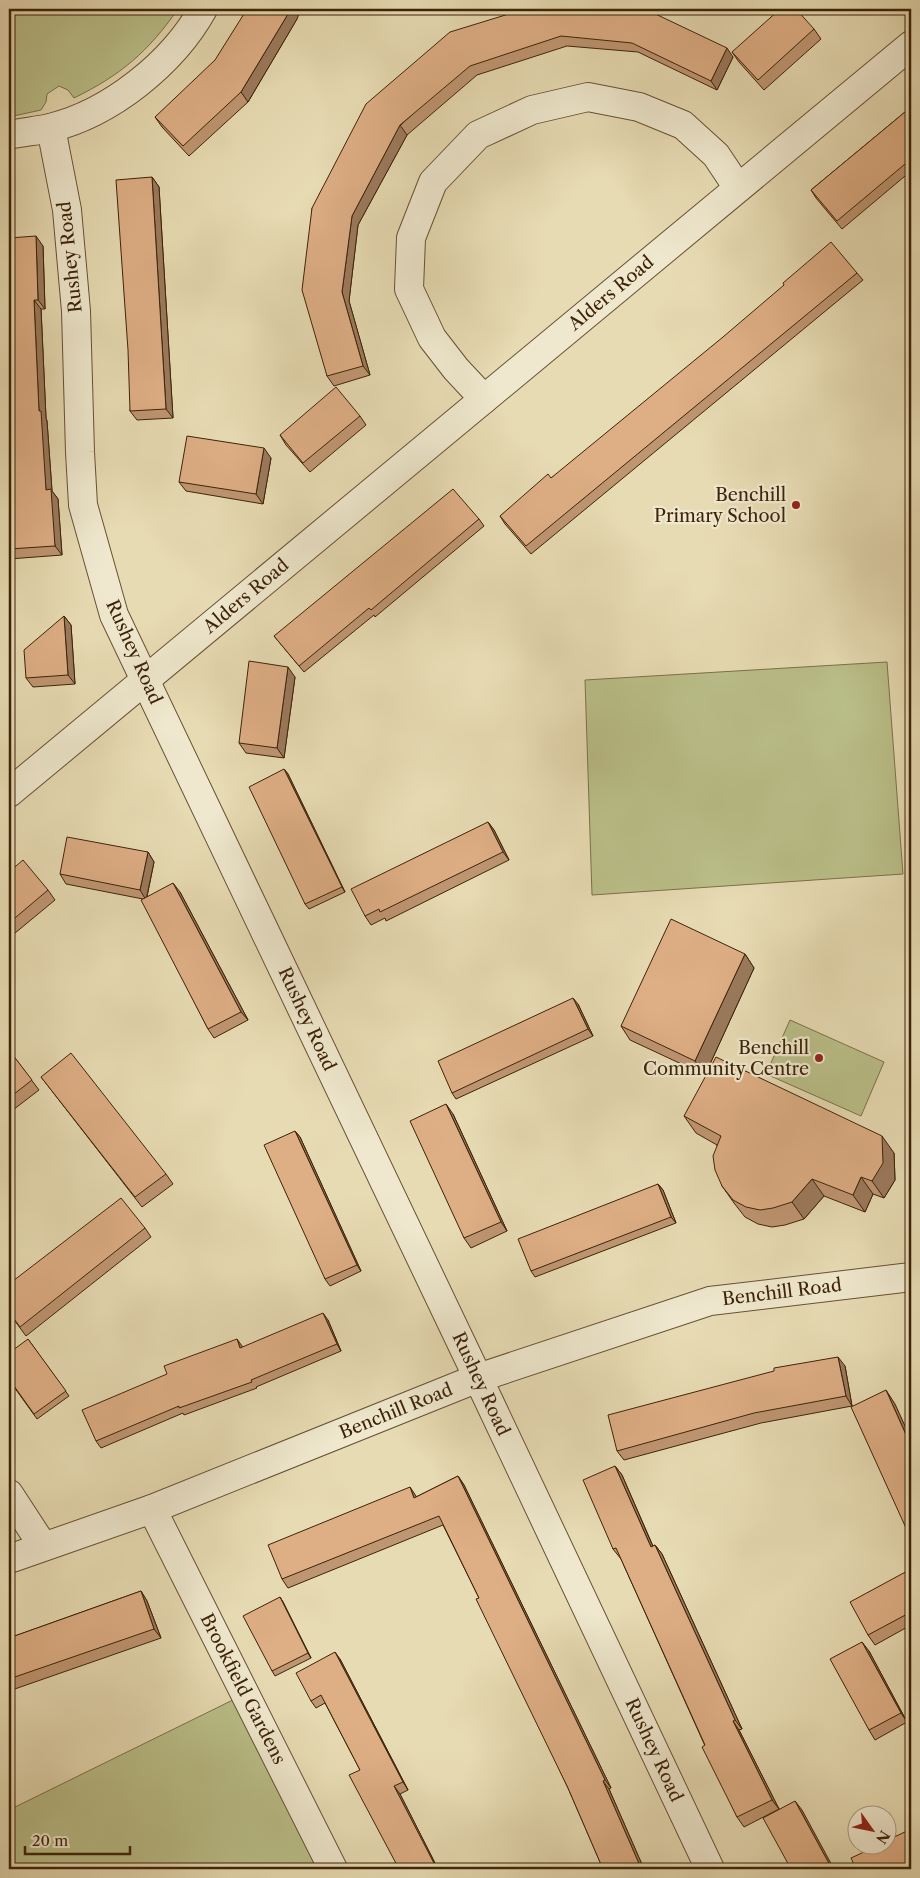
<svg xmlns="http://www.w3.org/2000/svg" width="920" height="1878" font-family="'Libre Caslon Text',serif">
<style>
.green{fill:#babf89;stroke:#7c7149}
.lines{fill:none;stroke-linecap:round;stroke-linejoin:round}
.minor-casing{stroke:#685134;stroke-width:30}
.minor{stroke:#efe8ce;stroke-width:28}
.wall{fill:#bf9672;stroke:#3d2309}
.shaded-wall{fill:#9b7a5d;stroke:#3d2309}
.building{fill:#deae85;stroke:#3d2309}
.poi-dot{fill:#8f2418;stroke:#efe8ce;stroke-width:2}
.labels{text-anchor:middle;stroke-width:4.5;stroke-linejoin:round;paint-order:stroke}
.street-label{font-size:18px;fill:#3d2309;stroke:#efe8ce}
.poi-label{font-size:18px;fill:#3d2309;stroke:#efe8ce;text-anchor:end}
</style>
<rect width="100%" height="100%" fill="#e7dbb3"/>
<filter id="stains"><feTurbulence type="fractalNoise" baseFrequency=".004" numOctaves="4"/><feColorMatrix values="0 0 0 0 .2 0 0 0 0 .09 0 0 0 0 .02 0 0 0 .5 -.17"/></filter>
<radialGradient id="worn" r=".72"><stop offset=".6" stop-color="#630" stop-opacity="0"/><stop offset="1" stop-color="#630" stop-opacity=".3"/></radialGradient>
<g class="green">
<path d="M9,9H178C148,52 121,75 74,98L68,90L59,86L47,94L46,102L41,110L9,117Z"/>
<polygon points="887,662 903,874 592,895 585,680"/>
<polygon points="790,1020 884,1062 861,1116 766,1074"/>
<polygon points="245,1694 334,1869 9,1869 9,1810"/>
</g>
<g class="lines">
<g class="minor-casing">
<g id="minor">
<polyline points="51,128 67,210 76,311 80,452 83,505 114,615 478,1378 710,1869"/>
<path d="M9,135C22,132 37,131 50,128C111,113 173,63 203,9"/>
<polyline points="484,399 456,369 432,338 409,289 411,238 433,182 478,135 532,110 588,97 639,107 683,125 716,155 738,188"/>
<polyline points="9,793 911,45"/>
<polyline points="9,1494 43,1546"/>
<polyline points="152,1509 333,1869"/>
<polyline points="9,1559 152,1509 478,1378 710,1301 911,1277"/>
</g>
</g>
<use href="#minor" class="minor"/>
</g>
<g class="wall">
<polygon points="525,9 733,57 717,90 638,52 567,46 477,75 407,135 358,225 349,301 370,375 334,386 327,376 312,208"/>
<polygon points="297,19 248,102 189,156 162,127 155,117"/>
<polygon points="814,29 821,39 764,90 739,62 732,52"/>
<polygon points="911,107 911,171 842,229 816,198 811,190"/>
<polygon points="152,177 159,187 173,418 137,420 130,411"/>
<polygon points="9,238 43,246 45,309 41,309 46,418 47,421 52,491 58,499 62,555 9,559"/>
<polygon points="857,273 863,280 531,554 505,524 500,516 551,478"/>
<polygon points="360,416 366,425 310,472 286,445 280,435"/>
<polygon points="271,458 263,504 186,491 179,482"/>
<polygon points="479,519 484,526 375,617 374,615 304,672 274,636"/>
<polygon points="64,616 71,625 75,684 33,687 26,678"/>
<polygon points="295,677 284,758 246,753 239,743"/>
<polygon points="284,769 288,774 345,892 309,909 305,904"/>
<polygon points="488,822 494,830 509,860 386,921 385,918 371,925 365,916"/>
<polygon points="148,852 154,862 147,897 180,892 248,1020 214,1038 208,1029 143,899 66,884 60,874"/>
<polygon points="9,872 48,890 55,900 9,938"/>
<polygon points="745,954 754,968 705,1075 630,1040 621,1026"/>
<polygon points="578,1004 593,1036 456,1099 452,1093"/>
<polygon points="9,1050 39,1090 9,1113"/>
<polygon points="41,1077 166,1174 173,1184 142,1207"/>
<polygon points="453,1114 507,1231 471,1248 464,1238"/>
<polygon points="684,1116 894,1153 895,1180 884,1198 873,1194 865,1212 824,1196 804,1219 785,1225 772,1227 758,1224 745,1217 734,1203 722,1186 717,1145 696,1133"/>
<polygon points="295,1131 300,1137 361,1271 330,1286 325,1279"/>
<polygon points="658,1184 663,1190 676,1223 535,1277 531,1271"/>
<polygon points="145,1228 151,1237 26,1336 9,1313 9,1294"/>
<polygon points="328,1320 341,1351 256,1387 257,1388 184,1415 183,1413 101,1448 96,1441 242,1346 242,1348"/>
<polygon points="28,1339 69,1396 37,1419 9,1380"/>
<polygon points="845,1366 852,1406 761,1423 624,1460 617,1451"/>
<polygon points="615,1466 622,1475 653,1546 655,1545 662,1554 742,1729 739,1730 779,1809 744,1827 737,1817 621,1559 613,1549"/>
<polygon points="458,1476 464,1485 611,1788 609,1789 644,1869 603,1869 568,1788 479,1598 443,1525 288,1588 282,1579 416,1496 416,1497"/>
<polygon points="911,1569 911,1625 875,1645 868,1635"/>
<polygon points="141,1591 147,1601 161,1638 9,1691 9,1638"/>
<polygon points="280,1597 283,1602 311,1658 275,1676 272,1671"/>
<polygon points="869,1651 907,1722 875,1740 869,1730"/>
<polygon points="340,1659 408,1790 400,1794 438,1869 399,1869 360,1770 325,1703 316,1708 311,1701"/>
</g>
<g class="shaded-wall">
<polygon points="291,9 301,9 297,19 248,102 241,92"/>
<polygon points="727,48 733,57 717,90 711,81"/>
<polygon points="400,125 407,135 358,225 349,301 370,375 363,366 342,292 352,216"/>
<polygon points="152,177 159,187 173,418 166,409"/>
<polygon points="36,236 43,246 45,309 38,300"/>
<polygon points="34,300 41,309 46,418 47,421 52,491 58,499 62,555 55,546 46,490 39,411"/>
<polygon points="264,448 271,458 263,504 256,494"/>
<polygon points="64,616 71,625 75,684 68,675"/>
<polygon points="288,667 295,677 284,758 277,748"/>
<polygon points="284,769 288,774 345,892 342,887"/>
<polygon points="488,822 494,830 509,860 503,852"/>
<polygon points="148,852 154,862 146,900 140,890"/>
<polygon points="173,883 180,892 248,1020 241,1012"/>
<polygon points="745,954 754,968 705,1075 695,1061"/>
<polygon points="573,998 578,1004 593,1036 588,1029"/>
<polygon points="446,1104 453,1114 507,1231 501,1222"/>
<polygon points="295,1131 300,1137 361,1271 357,1265"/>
<polygon points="882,1136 894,1153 895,1180 884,1198 872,1181"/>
<polygon points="861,1177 873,1194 865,1212 853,1195"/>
<polygon points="812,1179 824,1196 804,1219 792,1202"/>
<polygon points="658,1184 663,1190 676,1223 671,1217"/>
<polygon points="323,1313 328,1320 341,1351 337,1344"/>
<polygon points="237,1339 242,1346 245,1355 240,1348"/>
<polygon points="838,1357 845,1366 852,1406 846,1396"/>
<polygon points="886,1390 895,1404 911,1439 911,1446"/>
<polygon points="615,1466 622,1475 657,1556 651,1547"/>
<polygon points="458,1476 464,1485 611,1788 605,1780"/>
<polygon points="410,1487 416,1496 420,1507 414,1498"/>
<polygon points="655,1545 662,1554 742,1729 735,1720"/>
<polygon points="141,1591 147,1601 161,1638 154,1629"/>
<polygon points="280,1597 283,1602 311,1658 308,1653"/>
<polygon points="862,1642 869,1651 907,1722 901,1713"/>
<polygon points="335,1652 340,1659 408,1790 403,1782"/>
<polygon points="733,1721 739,1730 779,1809 772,1800"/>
<polygon points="603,1781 609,1789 644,1869 643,1869 640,1866"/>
<polygon points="394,1786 400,1794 438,1869 437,1869 418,1834"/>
<polygon points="795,1801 802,1810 834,1869 832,1869"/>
</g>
<g class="building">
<polygon points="247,9 291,9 241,92 183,146 155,117 215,60"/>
<polygon points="525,9 645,9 727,48 711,81 632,43 561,36 470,66 400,125 352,216 342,292 363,366 327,376 302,290 312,208 366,104 450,32"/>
<polygon points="780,9 796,9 814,29 758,80 732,52"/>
<polygon points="911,107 911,159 837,221 811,190"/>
<polygon points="152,177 166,409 130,411 128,350 116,180"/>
<polygon points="36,236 38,300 34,300 39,411 41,411 46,490 51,489 55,546 9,549 9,238"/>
<polygon points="831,242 857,273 526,546 500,516 548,474 551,478 723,337 784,285 783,283"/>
<polygon points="336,387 360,416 303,463 280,435"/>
<polygon points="187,436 264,448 256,494 179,482"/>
<polygon points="453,489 479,519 371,610 369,608 299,666 274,636"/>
<polygon points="64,616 68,675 26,678 24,650"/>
<polygon points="249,661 288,667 277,748 239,743"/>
<polygon points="284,769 342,887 305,904 249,787"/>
<polygon points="488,822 503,852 380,912 379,909 365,916 351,889"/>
<polygon points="67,837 148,852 140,890 60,874"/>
<polygon points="23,860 48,890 9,923 9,872"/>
<polygon points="173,883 241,1012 208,1029 141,900"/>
<polygon points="671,919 745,954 695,1061 621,1026"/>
<polygon points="573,998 588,1029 452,1093 438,1061"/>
<polygon points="9,1050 32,1080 9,1098"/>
<polygon points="71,1053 166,1174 135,1197 41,1077"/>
<polygon points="716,1057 882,1136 883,1163 872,1181 861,1177 853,1195 812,1179 792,1202 773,1208 760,1210 746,1207 733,1200 722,1186 715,1170 713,1156 721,1136 684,1116"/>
<polygon points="446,1104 501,1222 464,1238 410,1121"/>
<polygon points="295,1131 357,1265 325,1279 264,1145"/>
<polygon points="658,1184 671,1217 531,1271 518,1239"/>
<polygon points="121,1198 145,1228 20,1327 9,1312 9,1294 11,1292 9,1290 9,1284"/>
<polygon points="323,1313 337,1344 251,1380 252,1382 179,1408 179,1406 96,1441 82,1410 167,1374 164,1366 237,1339 240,1348"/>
<polygon points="28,1339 66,1391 34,1414 9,1379 9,1353"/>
<polygon points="838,1357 846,1396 754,1413 617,1451 608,1415 774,1371 774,1368"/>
<polygon points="886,1390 911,1446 911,1539 851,1407"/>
<polygon points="615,1466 651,1547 655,1545 735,1720 733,1721 772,1800 737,1817 702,1747 705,1745 616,1548 613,1549 583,1480"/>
<polygon points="458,1476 605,1780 603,1781 640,1866 633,1869 603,1869 568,1788 476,1599 479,1598 439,1516 282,1579 268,1545 410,1487 414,1498"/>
<polygon points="911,1569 911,1612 868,1635 850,1602"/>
<polygon points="141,1591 154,1629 9,1679 9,1638"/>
<polygon points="280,1597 308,1653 272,1671 243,1616"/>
<polygon points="862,1642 901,1713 869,1730 830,1659"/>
<polygon points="335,1652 403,1782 394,1786 437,1869 399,1869 349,1775 360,1770 321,1695 311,1701 296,1673"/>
<polygon points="795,1801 832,1869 791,1869 763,1818"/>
<polygon points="909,1830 911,1835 911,1869 856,1869 851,1858 877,1846 888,1846 888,1840"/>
</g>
<g class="poi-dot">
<circle cx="796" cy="505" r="5"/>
<circle cx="819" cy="1058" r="5"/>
</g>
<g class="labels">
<g class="street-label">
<text transform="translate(70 257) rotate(-96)" y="6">Rushey Road</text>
<text transform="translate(611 293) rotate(-40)" y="6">Alders Road</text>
<text transform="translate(246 596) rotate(-40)" y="6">Alders Road</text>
<text transform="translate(134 652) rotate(66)" y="6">Rushey Road</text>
<text transform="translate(307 1019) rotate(65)" y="6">Rushey Road</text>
<text transform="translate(782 1292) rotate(-7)" y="6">Benchill Road</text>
<text transform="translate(481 1384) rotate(65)" y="6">Rushey Road</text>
<text transform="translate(396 1411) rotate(-22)" y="6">Benchill Road</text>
<text transform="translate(243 1689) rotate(63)" y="6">Brookfield Gardens</text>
<text transform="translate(654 1750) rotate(65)" y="6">Rushey Road</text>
</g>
<g class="poi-label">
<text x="786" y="501">Benchill<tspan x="786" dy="21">Primary School</tspan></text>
<text x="809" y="1054">Benchill<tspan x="809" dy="21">Community Centre</tspan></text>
</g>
</g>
<rect width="920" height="1878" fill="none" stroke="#e7dbb3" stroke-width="30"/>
<rect x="10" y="10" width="900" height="1858" fill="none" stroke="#3d2309" stroke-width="2.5"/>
<rect x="15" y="15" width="890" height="1848" fill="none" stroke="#3d2309"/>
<g transform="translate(872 1830) rotate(123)"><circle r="24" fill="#efe8ce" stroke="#a8997f"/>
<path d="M0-4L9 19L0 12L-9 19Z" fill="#8f2418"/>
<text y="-8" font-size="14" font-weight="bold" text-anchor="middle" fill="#3d2309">N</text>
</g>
<path d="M25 1846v8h105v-8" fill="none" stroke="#3d2309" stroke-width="2.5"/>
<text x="32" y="1846" font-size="15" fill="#3d2309" stroke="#efe8ce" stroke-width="4" paint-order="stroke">20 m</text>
<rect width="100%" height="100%" filter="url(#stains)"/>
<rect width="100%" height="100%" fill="url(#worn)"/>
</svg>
